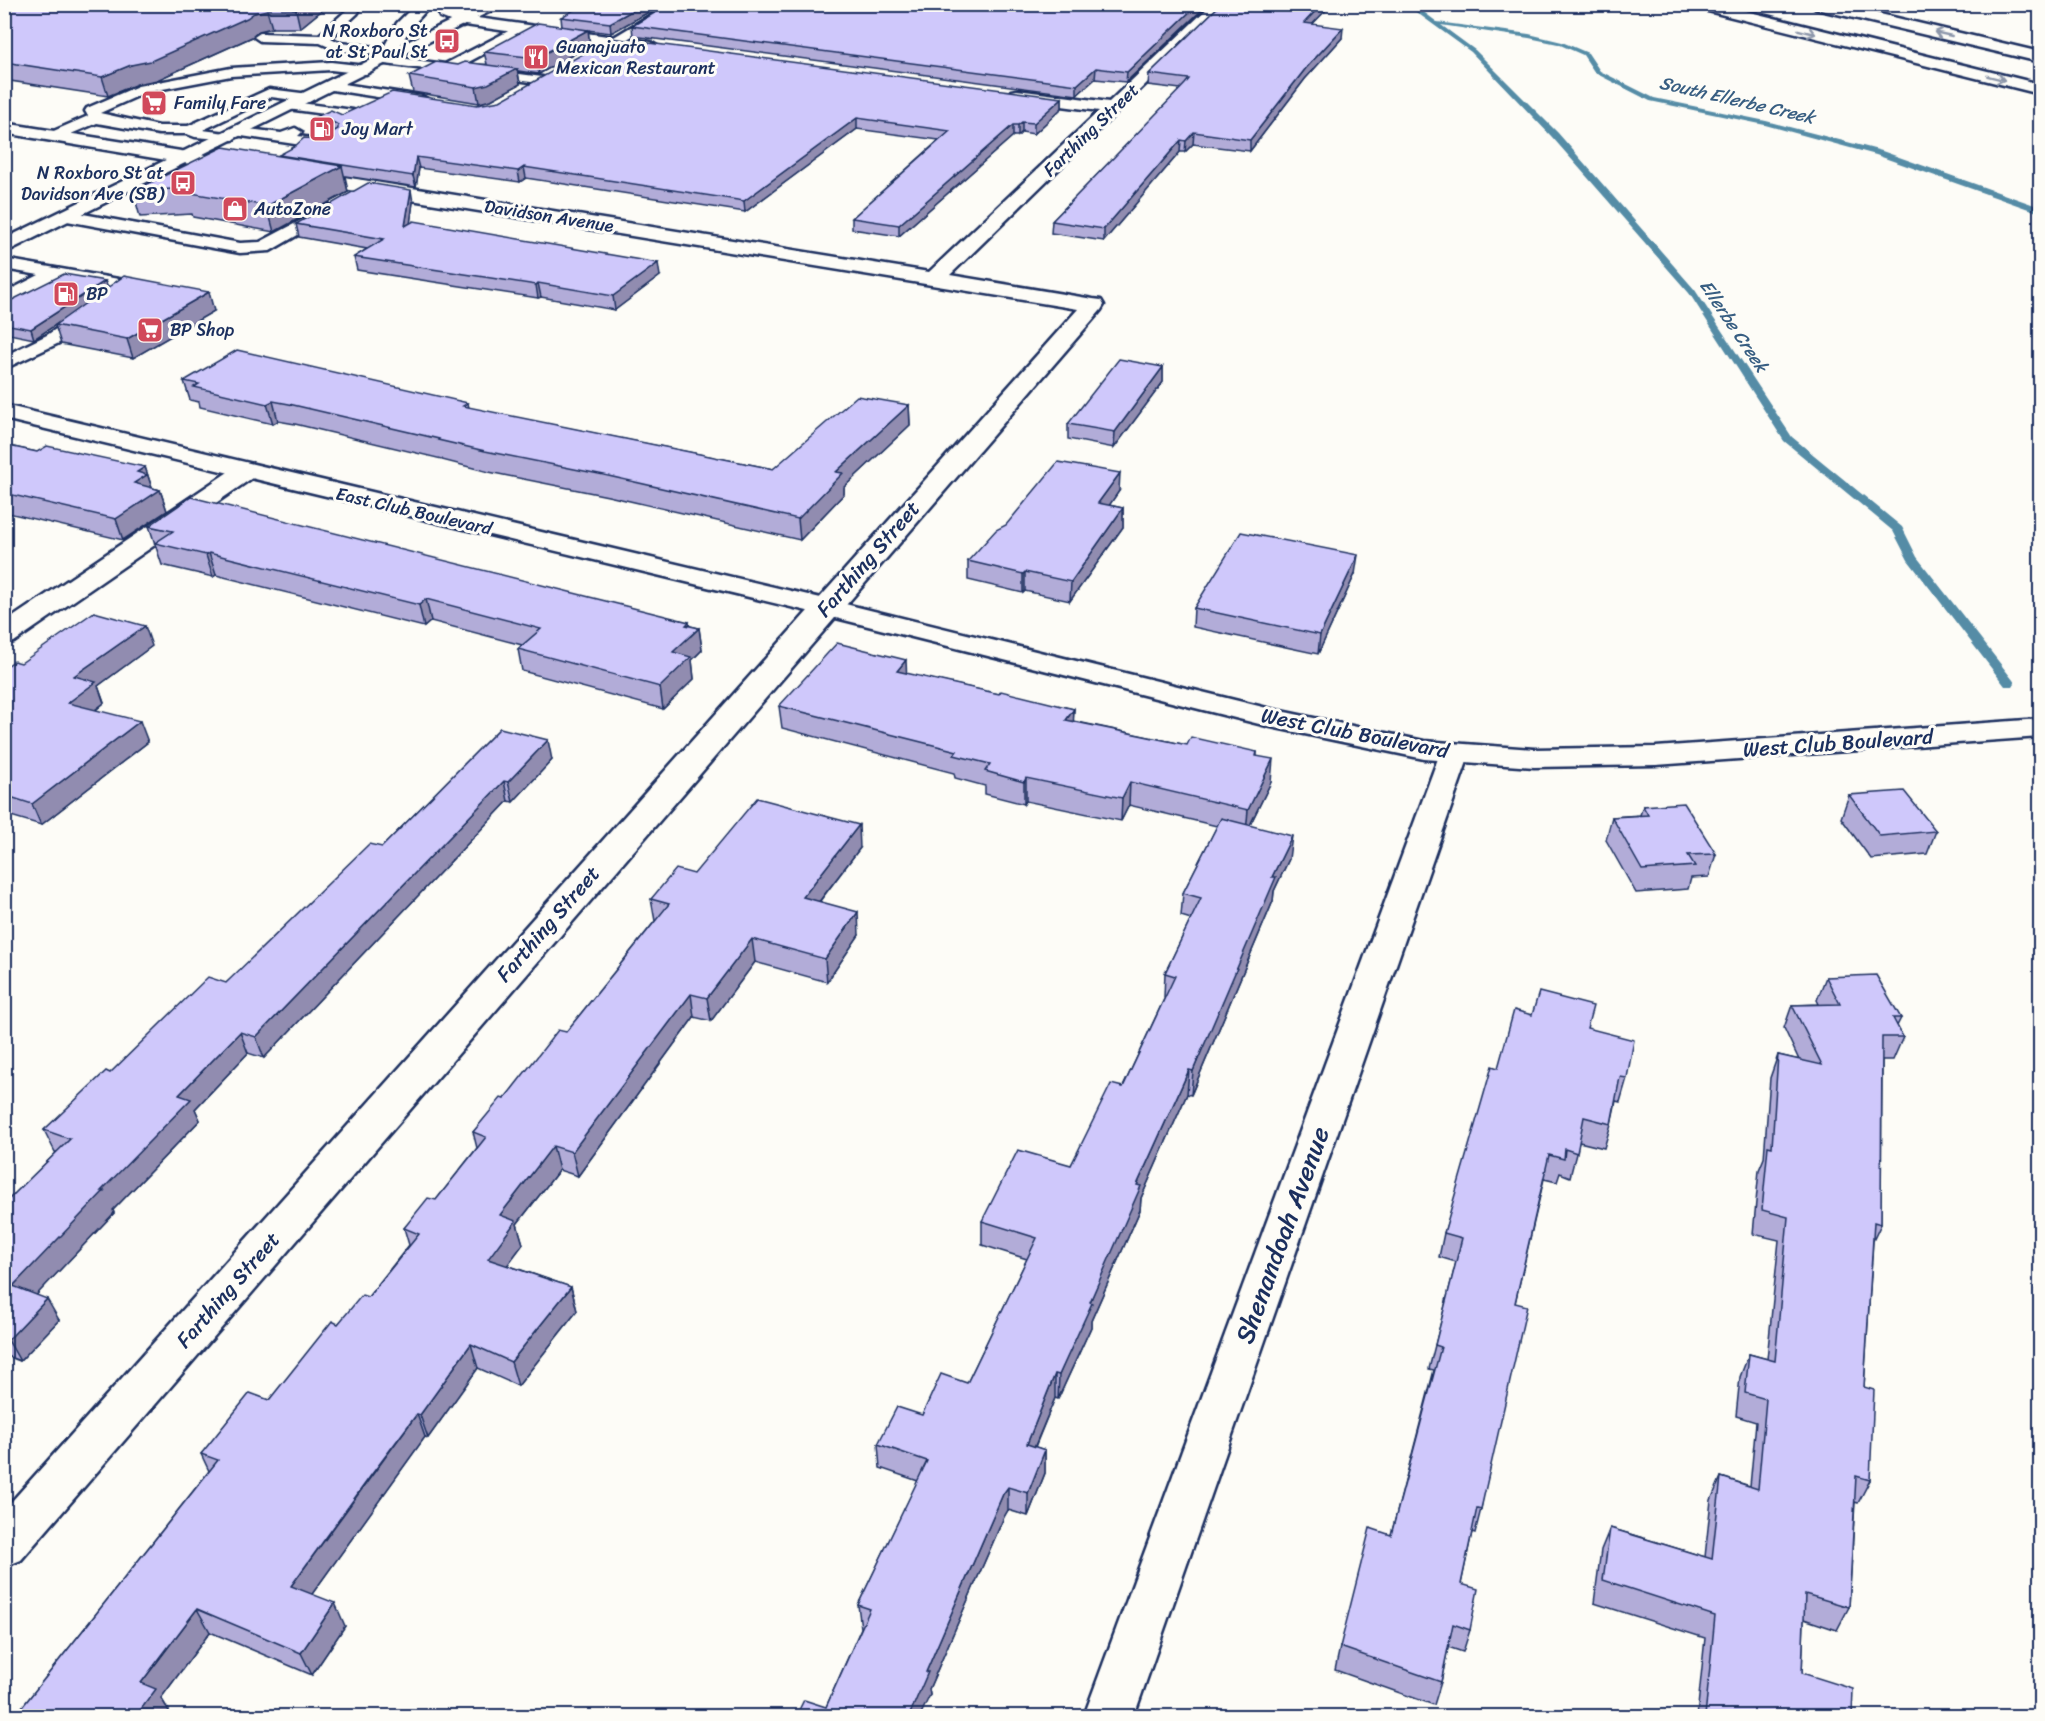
<svg xmlns="http://www.w3.org/2000/svg" width="2045" height="1721" font-family="Sriracha,sans-serif">
<style>
.lines{fill:none;stroke-linecap:round;stroke-linejoin:round}
.stream{fill:#558ca6;fill-rule:evenodd}
.service-casing{stroke:#1b2f5e;stroke-width:5}
.minor-casing{stroke:#1b2f5e;stroke-width:5}
.tertiary-casing{stroke:#1b2f5e;stroke-width:5}
.secondary-casing{stroke:#1b2f5e;stroke-width:5}
.primary-casing{stroke:#1b2f5e;stroke-width:5}
.motorway-casing{stroke:#1b2f5e;stroke-width:5}
.service{fill:#fdfcf7;fill-rule:evenodd}
.minor{fill:#fdfcf7;fill-rule:evenodd}
.tertiary{fill:#fdfcf7;fill-rule:evenodd}
.secondary{fill:#fdfcf7;fill-rule:evenodd}
.primary{fill:#fdfcf7;fill-rule:evenodd}
.motorway{fill:#fdfcf7;fill-rule:evenodd}
.wall{fill:#b2acd8;stroke:#1b2f5e;stroke-width:1.5}
.shaded-wall{fill:#918cb0;stroke:#1b2f5e;stroke-width:1.5}
.building{fill:#cfc8fb;stroke:#1b2f5e;stroke-width:1.5}
.oneway{stroke:#8c96aa}
.labels{text-anchor:middle;stroke-width:6;stroke-linejoin:round;paint-order:stroke}
.far-poi-label{font-size:18px;fill:#1b2f5e;stroke:#fdfcf7;text-anchor:start}
.far-water-label{font-size:18px;font-style:italic;fill:#385e82;stroke:#fdfcf7}
.far-street-label{font-size:18px;fill:#1b2f5e;stroke:#fdfcf7}
.street-label{font-size:21px;fill:#1b2f5e;stroke:#fdfcf7}
.near-street-label{font-size:26px;fill:#1b2f5e;stroke:#fdfcf7}
</style>
<rect width="100%" height="100%" fill="#fdfcf7"/>
<filter id="ink" filterUnits="userSpaceOnUse"><feTurbulence type="fractalNoise" baseFrequency=".0167" numOctaves="2"/><feDisplacementMap in="SourceGraphic" scale="12" xChannelSelector="R" yChannelSelector="G"/><feConvolveMatrix kernelMatrix="1 2 1 2 8 2 1 2 1" color-interpolation-filters="sRGB"/></filter>
<g filter="url(#ink)">
<g class="lines">
<polygon class="stream" points="1405,4 1413,4 1437,22 1529,34 1562,42 1588,53 1600,71 1654,98 1766,121 1882,151 2040,207 2040,212 2037,212 1876,155 1765,125 1650,101 1595,73 1583,55 1558,44 1529,38 1441,25 1475,50 1558,133 1695,290 1792,437 1902,527 1917,557 2013,680 2015,683 2013,686 2005,686 1908,560 1893,531 1784,441 1689,293 1552,137 1471,52"/>
<g class="service-casing">
<g id="service">
<polygon points="669,4 685,4 596,58 591,59 584,55"/>
<polygon points="353,7 357,8 359,11 357,14 331,38 341,43 394,49 396,52 394,55 338,51 320,43 260,41 254,37 260,33 319,35 349,8"/>
<polygon points="520,25 525,26 526,29 525,32 461,66 542,77 547,78 549,81 547,84 385,64 378,60 385,56 445,64"/>
<polygon points="331,62 366,66 373,70 366,74 331,70 231,76 147,92 100,113 159,126 188,126 269,89 309,94 316,98 309,102 271,97 203,130 233,134 235,137 233,140 195,137 187,134 159,134 97,123 59,139 54,140 47,136 49,133 88,116 85,111 87,108 138,86 231,68"/>
<polygon points="331,82 422,96 429,100 422,104 326,89 324,86 326,83"/>
<polygon points="293,102 353,110 360,114 343,124 336,120 339,116 288,109 286,106"/>
<polygon points="240,128 281,133 295,128 302,132 298,136 319,139 332,134 339,138 321,148 235,135 233,132 235,129"/>
<polygon points="330,205 338,210 336,213 270,251 240,253 67,221 59,216 67,211 240,243 260,242"/>
<polygon points="4,259 130,281 136,282 139,286 59,343 4,369 4,356 47,335 115,289 59,279 4,305 4,293 39,275 4,269"/>
</g>
</g>
<g class="minor-casing">
<g id="minor">
<polygon points="1212,4 1228,4 950,275 1093,299 1101,300 1104,305 1101,310 21,1560 4,1567 4,1510 1078,309 301,182 294,180 292,176 294,172 301,170 929,272 1099,111 1017,100 1011,99 1008,95 1011,91 1017,90 1109,102"/>
<polygon points="463,16 651,42 659,47 651,52 458,24 455,21"/>
<polygon points="4,123 244,161 251,163 253,167 251,171 244,173 4,133"/>
<polygon points="246,464 255,466 258,471 255,476 14,642 4,644 4,623 237,466"/>
<polygon points="1455,744 1466,746 1470,753 1134,1716 1084,1716 1440,753 1444,746"/>
</g>
</g>
<g class="tertiary-casing">
<polygon id="tertiary" points="4,405 825,599 1271,709 1424,741 1534,749 1656,747 2040,719 2040,737 1656,765 1534,767 1424,759 1271,727 824,615 4,419"/>
</g>
<g class="secondary-casing">
<g id="secondary">
<polygon points="416,4 432,4 410,28 391,63 379,63 377,60 397,23"/>
<polygon points="436,4 451,4 452,11 468,18 471,21 463,26 440,17"/>
</g>
</g>
<g class="primary-casing">
<polygon id="primary" points="485,4 505,4 4,253 4,239"/>
</g>
<g class="motorway-casing">
<g id="motorway">
<polygon points="1690,4 1718,4 2040,84 2040,94 1692,7"/>
<polygon points="1809,4 1838,4 2040,52 2040,62 1816,9"/>
</g>
</g>
<use href="#service" class="service"/>
<use href="#minor" class="minor"/>
<use href="#tertiary" class="tertiary"/>
<use href="#secondary" class="secondary"/>
<use href="#primary" class="primary"/>
<use href="#motorway" class="motorway"/>
</g>
<g class="wall">
<polygon points="4,4 377,4 377,6 352,5 326,7 300,28 272,28 259,31 252,37 157,80 137,84 108,96 4,80"/>
<polygon points="663,4 611,33 588,30 590,45 539,74 518,71 520,84 491,100 479,103 413,92 409,76 458,65 487,64 484,52 562,27 561,17"/>
<polygon points="670,4 1208,4 1126,82 1095,79 1077,95 633,36 632,26"/>
<polygon points="1221,4 1328,4 1328,8 1312,24 1342,38 1305,79 1250,151 1193,144 1185,152 1180,152 1104,241 1051,233 1052,221 1181,89 1148,85 1149,74"/>
<polygon points="1062,98 1062,108 1034,134 1022,132 1018,136 1013,136 899,236 852,229 852,218 939,140 857,129 745,212 526,178 520,182 419,168 416,187 345,176 348,192 274,232 193,217 192,214 140,217 133,191 280,156 279,155 320,139 332,132 321,135 314,130 311,119 342,115 477,105"/>
<polygon points="413,202 410,223 660,276 615,310 541,297 538,298 357,270 354,257 367,249 299,237 296,224"/>
<polygon points="105,281 108,288 214,311 133,358 61,344 55,325 34,339 4,333 4,304"/>
<polygon points="1163,367 1163,382 1114,448 1068,439 1068,424"/>
<polygon points="184,381 468,403 469,408 773,469 909,405 910,425 844,487 844,494 800,540 608,496 489,472 442,460 442,459 295,424 278,421 273,424 200,407 199,402 190,400"/>
<polygon points="4,445 37,452 145,467 152,488 160,490 167,511 123,540 4,512"/>
<polygon points="1119,491 1109,505 1123,508 1123,527 1070,601 1025,591 1023,593 968,580 968,561"/>
<polygon points="149,526 690,626 699,628 702,650 692,660 694,679 663,709 522,671 518,649 522,645 431,621 424,627 216,575 213,577 162,565"/>
<polygon points="1355,574 1318,654 1193,627 1194,608"/>
<polygon points="152,646 98,686 104,703 96,710 148,742 41,825 4,814 4,668"/>
<polygon points="907,674 999,694 1074,709 1073,721 1187,745 1257,752 1257,756 1271,782 1250,825 1289,859 1274,891 1273,901 1191,1095 1187,1094 1141,1198 1140,1210 1091,1321 1091,1327 1058,1399 1055,1398 1035,1447 1045,1450 1045,1473 1028,1516 1008,1510 1004,1517 929,1689 930,1695 826,1707 861,1628 858,1605 918,1481 880,1468 878,1444 922,1415 967,1383 1027,1259 982,1245 982,1221 1071,1165 1123,1087 1165,997 1164,997 1165,973 1191,919 1181,916 1183,893 1217,826 1129,805 1121,821 1026,801 1024,804 985,794 985,786 955,778 954,773 782,728 779,706"/>
<polygon points="500,728 552,760 513,802 508,801 264,1058 248,1053 195,1109 200,1120 113,1210 114,1213 36,1295 59,1320 20,1361 4,1355 4,1204 57,1152 55,1152 44,1130 110,1073 226,983 382,847"/>
<polygon points="1849,795 1936,831 1927,854 1871,859 1841,818"/>
<polygon points="1643,806 1716,854 1709,877 1691,878 1688,889 1636,893 1606,840 1612,817 1640,815"/>
<polygon points="860,848 820,901 859,935 827,982 755,962 711,1021 694,1017 578,1176 559,1170 517,1224 523,1244 507,1265 571,1287 577,1311 518,1386 478,1368 428,1438 425,1437 381,1498 312,1594 345,1626 312,1675 210,1632 161,1698 169,1711 15,1716 209,1471 201,1454 269,1400 338,1324 368,1297 409,1245 404,1228 436,1200 477,1148 473,1132 566,1032 655,921 651,899 694,874"/>
<polygon points="1826,977 1901,1018 1897,1026 1903,1037 1893,1060 1882,1060 1881,1224 1873,1241 1864,1387 1870,1480 1858,1503 1855,1502 1849,1607 1837,1630 1804,1619 1802,1673 1852,1716 1697,1716 1705,1638 1594,1603 1601,1550 1610,1528 1705,1557 1711,1500 1721,1477 1750,1486 1756,1422 1736,1416 1740,1377 1749,1354 1767,1359 1779,1240 1753,1234 1759,1170 1764,1158 1770,1078 1778,1055 1799,1060 1784,1028 1792,1005 1819,1004 1817,1000"/>
<polygon points="1587,1028 1627,1078 1620,1102 1616,1101 1611,1124 1604,1148 1579,1142 1570,1177 1560,1173 1557,1182 1544,1179 1515,1303 1481,1509 1475,1533 1472,1532 1461,1584 1470,1630 1463,1652 1448,1647 1441,1682 1434,1705 1335,1670 1340,1647 1391,1535 1434,1370 1429,1369 1456,1262 1439,1257 1444,1233 1498,1068"/>
</g>
<g class="shaded-wall">
<polygon points="303,4 352,4 352,5 326,7 300,28 296,10"/>
<polygon points="644,4 663,4 611,33 610,23"/>
<polygon points="1198,4 1208,4 1126,82 1127,72"/>
<polygon points="1322,4 1328,4 1328,8 1303,34 1304,23"/>
<polygon points="267,10 272,28 259,31 252,37 157,80 137,84 108,96 102,77 254,13"/>
<polygon points="1343,28 1342,38 1305,79 1250,151 1250,140 1306,68"/>
<polygon points="588,30 590,45 539,74 536,58"/>
<polygon points="1096,68 1095,79 1077,95 1077,85"/>
<polygon points="517,69 520,84 491,100 479,103 476,87"/>
<polygon points="1062,98 1062,108 1034,134 1034,123"/>
<polygon points="857,118 857,129 745,212 744,201"/>
<polygon points="331,121 333,132 321,135 318,125"/>
<polygon points="1022,122 1022,132 1018,136 1018,125"/>
<polygon points="1013,125 1013,136 899,236 899,225"/>
<polygon points="1194,132 1193,144 1185,152 1186,141"/>
<polygon points="1181,140 1180,152 1104,241 1104,229"/>
<polygon points="416,157 419,168 416,187 413,176"/>
<polygon points="342,166 348,192 274,232 267,206"/>
<polygon points="524,167 526,178 520,182 518,171"/>
<polygon points="411,190 413,202 408,240 405,226"/>
<polygon points="658,263 660,276 615,310 613,296"/>
<polygon points="105,281 108,291 34,339 31,329"/>
<polygon points="538,283 541,297 538,298 536,285"/>
<polygon points="209,292 214,311 133,358 127,339"/>
<polygon points="1163,367 1163,382 1114,448 1115,432"/>
<polygon points="273,401 278,421 273,424 267,404"/>
<polygon points="909,405 910,425 844,487 844,494 800,540 798,519 836,472"/>
<polygon points="145,467 152,488 160,490 167,511 123,540 116,519 134,483 137,472"/>
<polygon points="1120,473 1119,491 1098,522 1098,503"/>
<polygon points="1123,508 1123,527 1070,601 1071,582"/>
<polygon points="209,553 216,575 213,577 206,555"/>
<polygon points="1358,555 1355,574 1318,654 1320,635"/>
<polygon points="1025,572 1025,591 1023,593 1023,574"/>
<polygon points="426,599 431,621 424,627 419,605"/>
<polygon points="689,622 691,636 699,628 702,650 692,660 694,679 663,709 660,687 673,652 686,625"/>
<polygon points="145,626 152,646 98,686 104,703 76,724 68,703 74,676"/>
<polygon points="906,660 907,682 897,671"/>
<polygon points="1074,709 1073,731 1066,720"/>
<polygon points="140,721 148,742 41,825 32,804"/>
<polygon points="548,740 552,760 513,802 508,782"/>
<polygon points="1273,759 1271,782 1246,833 1248,810"/>
<polygon points="1026,778 1026,801 1024,804 1024,782"/>
<polygon points="504,781 508,801 264,1058 256,1037"/>
<polygon points="1130,782 1129,805 1121,821 1122,798"/>
<polygon points="859,825 860,848 805,920 803,897"/>
<polygon points="1292,836 1289,859 1274,891 1273,901 1191,1095 1193,1071 1272,877"/>
<polygon points="858,912 859,935 827,982 825,959"/>
<polygon points="752,939 755,962 711,1021 707,998"/>
<polygon points="691,994 694,1017 578,1176 572,1152"/>
<polygon points="240,1032 248,1053 195,1109 200,1120 113,1210 114,1213 25,1307 13,1286 101,1191 179,1095"/>
<polygon points="1189,1070 1187,1094 1141,1198 1140,1210 1091,1321 1091,1327 1058,1399 1059,1375 1090,1302 1137,1185"/>
<polygon points="553,1146 559,1170 517,1224 523,1244 495,1282 488,1259 500,1215"/>
<polygon points="571,1287 577,1311 518,1386 511,1362"/>
<polygon points="47,1299 59,1320 20,1361 8,1340"/>
<polygon points="471,1344 478,1368 428,1438 420,1415"/>
<polygon points="1055,1374 1055,1398 1026,1467 1027,1444"/>
<polygon points="417,1414 425,1437 302,1608 291,1586"/>
<polygon points="1045,1450 1045,1473 1028,1516 1028,1493"/>
<polygon points="1008,1487 1008,1510 1004,1517 929,1689 930,1695 920,1716 909,1716 926,1672 1003,1494"/>
<polygon points="335,1603 345,1626 312,1675 301,1653"/>
<polygon points="197,1609 210,1632 161,1698 169,1711 165,1716 136,1716 141,1683"/>
</g>
<g class="building">
<polygon points="4,4 303,4 296,10 267,10 254,13 247,18 151,61 131,65 102,77 4,62"/>
<polygon points="585,4 644,4 610,23 561,17"/>
<polygon points="670,4 1198,4 1127,72 1096,68 1077,85 632,26"/>
<polygon points="1221,4 1322,4 1304,23 1343,28 1306,68 1250,140 1194,132 1186,141 1181,140 1104,229 1052,221 1185,84 1189,79 1149,74"/>
<polygon points="538,23 588,30 536,58 484,52"/>
<polygon points="611,38 1062,98 1034,123 1022,122 1018,125 1013,125 899,225 852,218 950,131 857,118 744,201 524,167 518,171 416,157 413,176 279,155 294,147 304,138 320,139 338,129 338,125 331,121 318,125 311,119 331,110 342,115 392,92 477,105 500,101"/>
<polygon points="436,62 458,65 465,62 517,69 488,84 476,87 409,76"/>
<polygon points="223,147 342,166 267,206 185,192 193,188 133,191"/>
<polygon points="368,183 411,190 405,226 414,221 658,263 613,296 538,283 536,285 354,257 384,239 296,224"/>
<polygon points="64,274 105,281 31,329 4,324 4,304"/>
<polygon points="124,276 209,292 127,339 55,325"/>
<polygon points="237,350 468,403 463,406 773,469 857,396 909,405 836,472 843,473 798,519 604,475 485,451 438,440 439,439 289,404 273,401 267,404 194,387 199,384 184,381"/>
<polygon points="1119,359 1163,367 1115,432 1068,424"/>
<polygon points="4,445 37,452 47,446 145,467 137,472 147,475 134,483 160,490 116,519 4,493"/>
<polygon points="1058,462 1120,473 1098,503 1123,508 1071,582 1025,572 1023,574 968,561 996,530 1006,525"/>
<polygon points="191,497 689,622 686,625 699,628 673,652 691,657 660,687 518,649 541,629 426,599 419,605 209,553 206,555 155,543 173,531 149,526"/>
<polygon points="1241,532 1358,555 1320,635 1194,608"/>
<polygon points="94,612 145,626 74,676 96,682 68,703 140,721 32,804 4,795 4,668 14,661 21,663"/>
<polygon points="837,643 906,660 897,671 999,694 1001,691 1074,709 1066,720 1187,745 1191,737 1257,752 1256,756 1273,759 1248,810 1130,782 1122,798 1026,778 1024,782 985,771 990,764 954,755 957,751 779,706"/>
<polygon points="500,728 548,740 508,782 504,781 256,1037 240,1032 179,1095 191,1099 101,1191 104,1191 13,1286 47,1299 8,1340 4,1339 4,1204 70,1139 44,1130 106,1071 110,1073 208,977 226,983 369,844 382,847"/>
<polygon points="1904,791 1936,831 1880,836 1849,795"/>
<polygon points="757,798 859,825 803,897 858,912 825,959 752,939 707,998 691,994 572,1152 553,1146 500,1215 516,1221 488,1259 571,1287 511,1362 471,1344 420,1415 417,1414 372,1474 291,1586 335,1603 301,1653 197,1609 141,1683 156,1689 136,1716 15,1716 218,1460 201,1454 250,1393 269,1400 332,1321 338,1324 362,1295 368,1297 419,1234 404,1228 428,1198 436,1200 486,1137 473,1132 501,1098 504,1099 558,1030 566,1032 669,904 651,899 676,869 694,874"/>
<polygon points="1684,803 1716,854 1688,855 1695,866 1642,870 1612,817 1648,815 1643,806"/>
<polygon points="1221,818 1292,836 1272,877 1276,877 1193,1071 1189,1070 1137,1185 1141,1186 1090,1302 1092,1303 1059,1375 1055,1374 1027,1444 1045,1450 1028,1493 1008,1487 1003,1494 926,1672 928,1672 909,1716 796,1716 804,1700 826,1707 870,1609 858,1605 927,1461 878,1444 897,1407 922,1415 941,1374 967,1383 1037,1238 982,1221 1018,1150 1071,1165 1111,1084 1123,1087 1175,976 1165,973 1201,898 1183,893"/>
<polygon points="1876,975 1901,1018 1893,1018 1903,1037 1882,1037 1881,1224 1874,1222 1864,1387 1874,1390 1870,1480 1856,1476 1849,1607 1805,1594 1802,1673 1853,1689 1852,1716 1705,1716 1715,1616 1603,1580 1610,1528 1712,1559 1721,1477 1758,1489 1766,1399 1745,1393 1749,1354 1775,1361 1788,1217 1762,1210 1768,1146 1772,1147 1778,1055 1822,1065 1792,1005 1840,1004 1826,977"/>
<polygon points="1539,992 1593,1006 1587,1028 1634,1040 1627,1078 1620,1077 1611,1124 1584,1117 1577,1153 1565,1149 1564,1159 1549,1155 1515,1303 1527,1306 1481,1509 1477,1508 1461,1584 1478,1589 1470,1630 1453,1624 1441,1682 1340,1647 1370,1528 1391,1535 1441,1347 1435,1345 1462,1238 1444,1233 1492,1066 1498,1068 1514,1010 1532,1015"/>
</g>
<defs><path id="oneway-shaft" d="M-6 0H5M1.5-3L5.5 0L1.5 3" fill="none" stroke-width="1.6" stroke-linecap="round" stroke-linejoin="round" transform="scale(1.5)"/></defs>
<g class="oneway">
<use href="#oneway-shaft" transform="translate(1807 32) rotate(14)"/>
<use href="#oneway-shaft" transform="translate(1943 34) rotate(-167)"/>
<use href="#oneway-shaft" transform="translate(1996 78) rotate(14)"/>
</g>
</g>
<defs>
<g id="bus-square" transform="scale(1.35)"><rect x="-9" y="-9" width="18" height="18" rx="4" fill="#d1495b" stroke="#fdfcf7"/><path d="M-5-6H5V4H4V6H2V4H-2V6H-4V4H-5ZM-3.5-4V0h7V-4ZM-3.5 1.2v1.5H-2V1.2ZM2 1.2v1.5H3.5V1.2Z" fill="#fff"/></g>
<g id="restaurant-square" transform="scale(1.35)"><rect x="-9" y="-9" width="18" height="18" rx="4" fill="#d1495b" stroke="#fdfcf7"/><path d="M-5-6h1v4h1v-4h1v4h1v-4h1v5L-1.5 .5V6h-2V.5L-5-1ZM5-6V6H3V1.5H1.5Q1.5-4 5-6Z" fill="#fff"/></g>
<g id="supermarket-square" transform="scale(1.35)"><rect x="-9" y="-9" width="18" height="18" rx="4" fill="#d1495b" stroke="#fdfcf7"/><path d="M-6-5.5h2.5l.6 2H6L4.5 2H-2.5L-4.4-4H-6ZM-1.5 3.2a1.3 1.3 0 1 0 .1 0ZM3 3.2a1.3 1.3 0 1 0 .1 0Z" fill="#fff"/></g>
<g id="fuel-square" transform="scale(1.35)"><rect x="-9" y="-9" width="18" height="18" rx="4" fill="#d1495b" stroke="#fdfcf7"/><path d="M-5.5-6h7V0h2V4h1.3V-2.5L3-4.5l.8-.8L6-3V5H2.5V1h-1V6h-7ZM-4.2-4.7v3.2H.2V-4.7Z" fill="#fff"/></g>
<g id="shop-square" transform="scale(1.35)"><rect x="-9" y="-9" width="18" height="18" rx="4" fill="#d1495b" stroke="#fdfcf7"/><path d="M-5-2.5h2.3a2.7 3.5 0 0 1 5.4 0H5L5.5 6h-11ZM-1.5-2.5h3a1.5 2.3 0 0 0-3 0Z" fill="#fff"/></g>
</defs>
<g fill-rule="evenodd">
<use href="#bus-square" x="447" y="41"/>
<use href="#restaurant-square" x="536" y="57"/>
<use href="#supermarket-square" x="154" y="103"/>
<use href="#fuel-square" x="322" y="129"/>
<use href="#bus-square" x="183" y="183"/>
<use href="#shop-square" x="235" y="209"/>
<use href="#fuel-square" x="66" y="294"/>
<use href="#supermarket-square" x="150" y="330"/>
</g>
<g class="labels">
<g class="far-poi-label">
<text x="428" y="37" text-anchor="end">N Roxboro St<tspan x="428" dy="21">at St Paul St</tspan></text>
<text x="556" y="53">Guanajuato<tspan x="556" dy="21">Mexican Restaurant</tspan></text>
<text x="174" y="109">Family Fare</text>
<text x="342" y="135">Joy Mart</text>
<text x="164" y="179" text-anchor="end">N Roxboro St at<tspan x="164" dy="21">Davidson Ave (SB)</tspan></text>
<text x="254" y="215">AutoZone</text>
<text x="86" y="300">BP</text>
<text x="170" y="336">BP Shop</text>
</g>
<g class="far-water-label">
<text transform="translate(1737 100) rotate(13)" y="6">South Ellerbe Creek</text>
<text transform="translate(1734 326) rotate(56)" y="6">Ellerbe Creek</text>
</g>
<g class="far-street-label">
<text transform="translate(1091 130) rotate(-44)" y="6">Farthing Street</text>
<text transform="translate(549 216) rotate(9)" y="6">Davidson Avenue</text>
<text transform="translate(414 511) rotate(13)" y="6">East Club Boulevard</text>
</g>
<g class="street-label">
<text transform="translate(868 559) rotate(-49)" y="7">Farthing Street</text>
<text transform="translate(1355 733) rotate(11)" y="7">West Club Boulevard</text>
<text transform="translate(1838 743) rotate(-4)" y="7">West Club Boulevard</text>
<text transform="translate(548 924) rotate(-49)" y="7">Farthing Street</text>
<text transform="translate(228 1290) rotate(-49)" y="7">Farthing Street</text>
</g>
<g class="near-street-label">
<text transform="translate(1282 1235) rotate(-70)" y="9">Shenandoah Avenue</text>
</g>
</g>
<rect width="2045" height="1721" fill="none" stroke="#fdfcf7" stroke-width="24"/>
<rect x="12" y="12" width="2021" height="1697" fill="none" stroke="#1b2f5e" stroke-width="2" filter="url(#ink)"/>
</svg>
